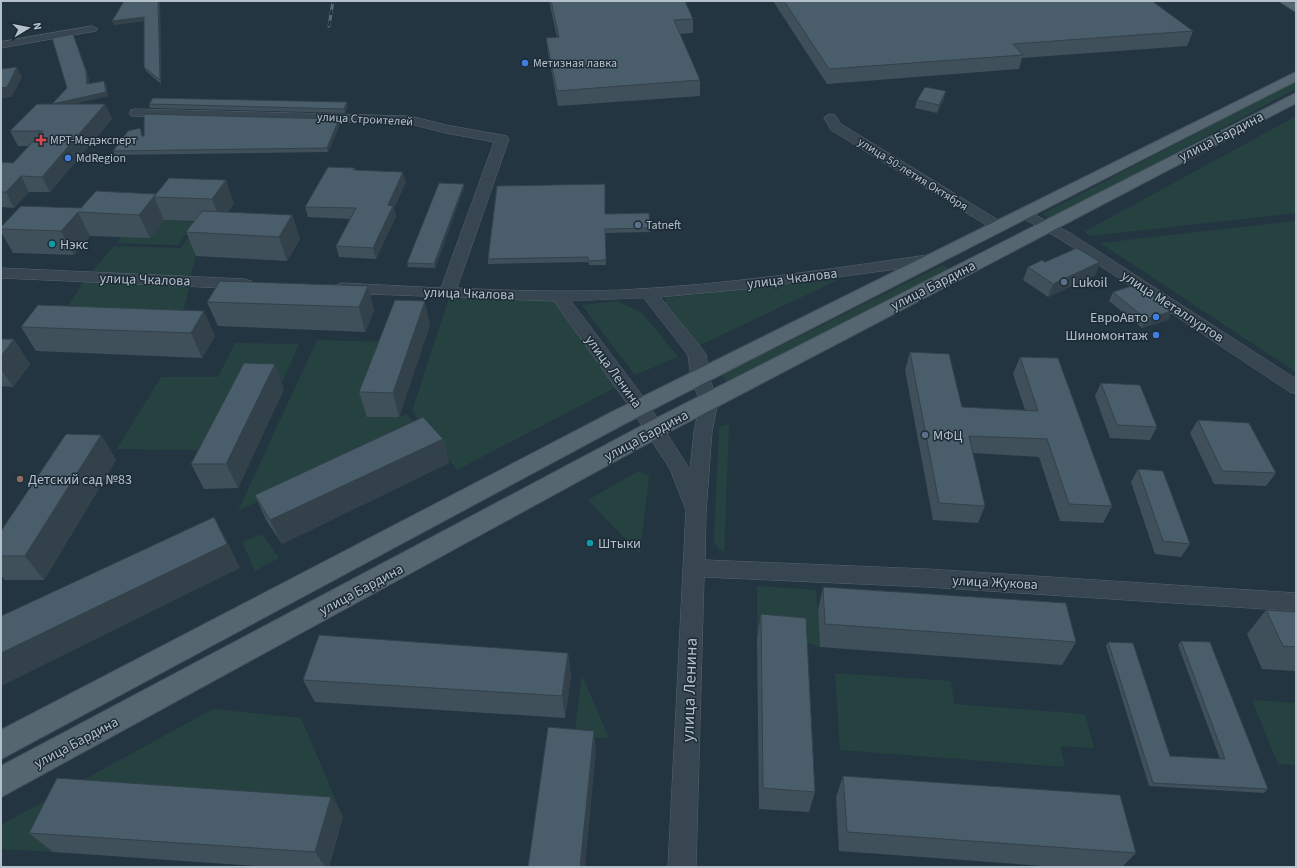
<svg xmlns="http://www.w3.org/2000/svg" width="1297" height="868" font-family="'Source Sans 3',sans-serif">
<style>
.green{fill:#264240}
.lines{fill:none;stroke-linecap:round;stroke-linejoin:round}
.minor-casing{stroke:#56646e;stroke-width:1}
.major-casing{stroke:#44525d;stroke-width:2}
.minor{fill:#384651;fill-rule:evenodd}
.major{fill:#566671;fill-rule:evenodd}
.rail-casing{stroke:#5a6b78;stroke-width:3}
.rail{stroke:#1d2b36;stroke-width:2;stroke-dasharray:5.5;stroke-linecap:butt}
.wall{fill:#3f505b}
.shaded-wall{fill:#33414a}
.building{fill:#495d6a;stroke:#33414a}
.shop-dot{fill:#3f7fe0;stroke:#1d2b36;stroke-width:1.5}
.health-dot{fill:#e0444e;stroke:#1d2b36;stroke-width:1.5}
.service-dot{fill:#5c6f8a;stroke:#1d2b36;stroke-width:1.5}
.culture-dot{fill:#0f9aa8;stroke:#1d2b36;stroke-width:1.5}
.education-dot{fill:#8d6e63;stroke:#1d2b36;stroke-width:1.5}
.labels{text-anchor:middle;stroke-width:3;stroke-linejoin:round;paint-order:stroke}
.far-poi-label{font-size:12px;fill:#b4c1cb;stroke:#1d2b36;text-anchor:start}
.far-street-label{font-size:12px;fill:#b4c1cb;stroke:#1d2b36}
.street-label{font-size:14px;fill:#b4c1cb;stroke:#1d2b36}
.poi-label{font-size:14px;fill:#b4c1cb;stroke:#1d2b36;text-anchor:start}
.near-street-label{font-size:17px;fill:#b4c1cb;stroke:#1d2b36}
</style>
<rect width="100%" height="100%" fill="#233541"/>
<g class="green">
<polygon points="1296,81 1296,89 1050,219 1042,214"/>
<polygon points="1296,116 1296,213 1090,236 1084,232"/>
<polygon points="164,220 195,222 178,245 117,243 121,237"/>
<polygon points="1296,221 1296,372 1100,243"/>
<polygon points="198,223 196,256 190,278 90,274 114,246 181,248"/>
<polygon points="943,265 951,270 729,384 722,375"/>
<polygon points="840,279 696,347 663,309 666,298"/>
<polygon points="85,280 190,284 178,332 53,330"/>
<polygon points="450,295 556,299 618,386 457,470 412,411"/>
<polygon points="617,301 642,313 678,357 635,375 582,305"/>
<polygon points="317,340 383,342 367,416 399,417 407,414 415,424 238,511"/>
<polygon points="235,343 299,344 282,383 247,382 211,450 117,449 161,377 218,377"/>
<polygon points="729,424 724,553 714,543 719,427"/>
<polygon points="638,471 649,476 640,554 588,500"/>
<polygon points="262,534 279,558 255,571 242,542"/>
<polygon points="757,586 816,590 820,647 801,641 757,638"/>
<polygon points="835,673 951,681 954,704 1085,714 1094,748 1060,746 1065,767 840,750"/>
<polygon points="582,675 609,738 574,737"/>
<polygon points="1252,700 1296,703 1296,765 1278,764"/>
<polygon points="213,709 301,718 343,817 79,799 53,852 1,849 1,825"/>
</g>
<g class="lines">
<g class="minor-casing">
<g id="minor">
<polygon points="92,26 98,29 96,31 1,48 1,42"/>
<path d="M135,109L410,116L446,125L507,136L509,139L457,288C512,291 566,292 621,290C726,285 830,269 934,254L939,256L942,259L939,262L934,264L756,288L660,297L706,354L709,377L718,402L712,432L706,512L705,560L927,569L1296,593V611L927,587L704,577L696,867H668L686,510L670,469L633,412L554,301L342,293L336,291L334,288L336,285L342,283L441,288L494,142L446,133L410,124L131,116L129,113L131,110ZM644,298L688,355L691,377L700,402L694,432L690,470L647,402L571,301Z"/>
<polygon points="830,114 835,115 841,124 1003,223 1005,226 1003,229 993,229 831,130 824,118"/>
<polygon points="1024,209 1070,233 1296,379 1296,394 1290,392 1060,239 1019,216 1017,213 1019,210"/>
<polygon points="1,268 245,279 251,281 253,284 251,287 245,289 1,278"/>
</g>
</g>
<g class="major-casing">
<g id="major">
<polygon points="1279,1 1296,3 1296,12"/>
<polygon points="1296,72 1296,81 626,423 1,759 1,730 610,413"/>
<polygon points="1296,93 1296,103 663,435 1,797 1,766 647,423"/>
</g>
</g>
<use href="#minor" class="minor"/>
<use href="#major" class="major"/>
<g class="rail-casing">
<polyline id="rail" points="329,26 333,1"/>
</g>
<use href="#rail" class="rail"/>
</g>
<g class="wall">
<polygon points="160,1 161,84 146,71 144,67 144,21 114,25"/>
<polygon points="549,1 685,1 693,19 693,33 680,34 700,80 700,96 558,106 548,53 546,38 557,37"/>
<polygon points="773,1 1152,1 1193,31 1187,46 1022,58 1019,69 827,84"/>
<polygon points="73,34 88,75 89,84 104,81 106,85 108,96 73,104 105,104 112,119 50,192 29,192 14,208 1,207 1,162 13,163 29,146 18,146 10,131 52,104 67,88"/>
<polygon points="944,99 937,113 915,108 917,100"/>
<polygon points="149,104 348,106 345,113 150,108"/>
<polygon points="339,119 340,124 328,152 115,155 113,151 140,128 142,136"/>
<polygon points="355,168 356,170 406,182 394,208 396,216 376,259 339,257 336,246 350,219 308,217 305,207"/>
<polygon points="169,178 234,203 228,212 292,215 300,239 287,261 196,256 186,232 194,221 164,220 150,238 90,236 74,255 13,253 1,232 1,227 81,208 156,194"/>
<polygon points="464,184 464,188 435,268 408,267 407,263"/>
<polygon points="605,214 650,228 650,232 606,233 606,265 589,265 588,262 488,264 488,259"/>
<polygon points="1045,262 1100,262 1095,275 1048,297 1023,280 1028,267"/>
<polygon points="368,286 374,311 365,332 218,326 207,302"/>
<polygon points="1113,292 1172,311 1168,320 1142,328 1109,301"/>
<polygon points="38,305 215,336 202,358 36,351 21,327"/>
<polygon points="430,325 399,417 367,417 359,392"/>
<polygon points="1,339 30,364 13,387 1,386"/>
<polygon points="910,352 962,407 1025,410 1013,374 1020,357 1112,506 1103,523 1060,521 1039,457 973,453 985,506 978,523 933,520 905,370"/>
<polygon points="1101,383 1157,427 1150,440 1110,438 1095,396"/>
<polygon points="284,389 238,488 204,489 191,464"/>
<polygon points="1198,420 1276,473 1266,486 1214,484 1190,433"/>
<polygon points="101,435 116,460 44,580 5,580 1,576 1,531"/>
<polygon points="443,439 449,463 282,544 266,520 255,495"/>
<polygon points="1138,469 1190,544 1181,557 1155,554 1131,482"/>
<polygon points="823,587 1076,642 1062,665 820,647 818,610"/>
<polygon points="1266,610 1296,612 1296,671 1262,669 1247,634"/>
<polygon points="761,614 815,792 809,812 759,809 757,638"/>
<polygon points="1181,641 1268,789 1264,793 1149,786 1106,646 1108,642 1170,756 1220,759 1178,645"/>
<polygon points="568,653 571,676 565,718 315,702 303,680"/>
<polygon points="843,776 1136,853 1122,867 1058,867 839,851 836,797"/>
<polygon points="331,797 343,817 329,867 269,867 53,852 29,833"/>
</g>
<g class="shaded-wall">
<polygon points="158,1 160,1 161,84 160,80"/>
<polygon points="144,17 146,21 114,25 112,21"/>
<polygon points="73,34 88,75 89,88 87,84"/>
<polygon points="17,67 22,77 12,97 1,98 1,88"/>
<polygon points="104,81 106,85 108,96 54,108 52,104"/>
<polygon points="946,91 944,99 937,113 939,105"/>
<polygon points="347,102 348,106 345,113 344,109"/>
<polygon points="105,104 112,119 50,192 42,177"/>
<polygon points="339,119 340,124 328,152 327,148"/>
<polygon points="403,172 406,182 394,208 396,216 376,259 373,248 388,205"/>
<polygon points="21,176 29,192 14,208 6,192"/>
<polygon points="226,180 234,203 221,222 212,199"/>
<polygon points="464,184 464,188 435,268 434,264"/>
<polygon points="156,194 154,197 164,220 150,238 139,215"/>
<polygon points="78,212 90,236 74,255 61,231"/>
<polygon points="292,215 300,239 287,261 279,237"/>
<polygon points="1100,262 1095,275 1048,297 1053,284"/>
<polygon points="368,286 374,311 365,332 359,307"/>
<polygon points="425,301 430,325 399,417 393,393"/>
<polygon points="204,311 215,336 202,358 191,333"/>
<polygon points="1172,311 1168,320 1142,328 1146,319"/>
<polygon points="14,339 30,364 13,387 1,369 1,356"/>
<polygon points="275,364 284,389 238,488 226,464"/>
<polygon points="101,435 116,460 44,580 25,556"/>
<polygon points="443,439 449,463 282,544 270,520"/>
<polygon points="214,517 227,541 240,568 1,686 1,653"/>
<polygon points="568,653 571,676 565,718 562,696"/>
<polygon points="594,731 596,752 585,867 580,867"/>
<polygon points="331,797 343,817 329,867 325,867 315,852"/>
</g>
<g class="building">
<polygon points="124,1 158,1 160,80 144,67 144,17 112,21"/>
<polygon points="551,1 685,1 693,19 674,20 700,80 557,91 546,38 559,37"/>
<polygon points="784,1 1152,1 1193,31 1013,44 1023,55 829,69"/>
<polygon points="73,34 86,71 87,84 104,81 106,92 52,104 67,88 52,38"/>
<polygon points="17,67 7,87 1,88 1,69"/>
<polygon points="925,87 946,91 939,105 917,100"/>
<polygon points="153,98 347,102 344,109 149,104"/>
<polygon points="37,104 105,104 42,177 21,176 6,192 1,192 1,162 13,163 43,131 10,131"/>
<polygon points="144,114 339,119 327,148 113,151 128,131 140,128 142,136 144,136"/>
<polygon points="328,167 355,168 353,170 403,172 388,205 393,206 373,248 336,246 356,208 305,207"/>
<polygon points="169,178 226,180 212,199 154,197 156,194 139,215 78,212 61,231 1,229 1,227 21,206 81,208 96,191 156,194"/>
<polygon points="439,183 464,184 434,264 407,263"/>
<polygon points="605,184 605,214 649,213 650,228 605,229 606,260 588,261 588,257 488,259 497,186"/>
<polygon points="202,211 292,215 279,237 186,232"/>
<polygon points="1077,248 1100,262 1053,284 1028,267 1042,260 1045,262"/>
<polygon points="220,281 368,286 359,307 207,302"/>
<polygon points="1138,284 1172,311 1146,319 1113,292"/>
<polygon points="395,300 425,301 393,393 359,392"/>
<polygon points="38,305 204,311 191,333 21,327"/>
<polygon points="1,339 14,339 1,356"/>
<polygon points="910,352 949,354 962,407 1038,411 1020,357 1058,358 1112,506 1069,504 1047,439 969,436 985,506 939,503"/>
<polygon points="244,363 275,364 226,464 191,464"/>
<polygon points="1101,383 1140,385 1157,427 1117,425"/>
<polygon points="423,417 443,439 270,520 255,495"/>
<polygon points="1198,420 1249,423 1276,473 1222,471"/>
<polygon points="66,434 101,435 25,556 1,556 1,531"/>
<polygon points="1138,469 1163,471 1190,544 1163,541"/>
<polygon points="214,517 227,544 1,653 1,616"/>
<polygon points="823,587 1066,603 1076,642 825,624"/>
<polygon points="1266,610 1296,612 1296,647 1283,646"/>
<polygon points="761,614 806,618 815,792 763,788"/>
<polygon points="319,635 568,653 562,696 303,680"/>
<polygon points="1181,641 1210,642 1268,789 1153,783 1108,642 1133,643 1170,756 1225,759"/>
<polygon points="548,727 594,731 580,867 528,867"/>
<polygon points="843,776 1120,795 1136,853 847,832"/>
<polygon points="57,778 331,797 315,852 29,833"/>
</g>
<g class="shop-dot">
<circle cx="525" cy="63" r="4"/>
<circle cx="68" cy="158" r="4"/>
<circle cx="1156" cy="317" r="4"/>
<circle cx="1156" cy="335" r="4"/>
</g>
<path class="health-dot" d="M39 134h4v4h4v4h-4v4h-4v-4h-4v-4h4z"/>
<g class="service-dot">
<circle cx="638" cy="225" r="4"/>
<circle cx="1064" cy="282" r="4"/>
<circle cx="925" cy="435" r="4"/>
</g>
<g class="culture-dot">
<circle cx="52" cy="244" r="4"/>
<circle cx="590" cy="543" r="4"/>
</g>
<circle class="education-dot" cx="20" cy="479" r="4"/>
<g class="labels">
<g class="far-poi-label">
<text x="533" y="67">Метизная лавка</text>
<text x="50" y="144">МРТ-Медэксперт</text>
<text x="76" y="162">MdRegion</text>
<text x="646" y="229">Tatneft</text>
</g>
<g class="far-street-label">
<text transform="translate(365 119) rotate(3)" y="4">улица Строителей</text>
<text transform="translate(913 174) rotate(32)" y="4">улица 50-летия Октября</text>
</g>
<g class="street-label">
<text transform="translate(1221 136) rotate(-27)" y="5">улица Бардина</text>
<text transform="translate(792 278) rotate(-7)" y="5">улица Чкалова</text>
<text transform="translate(145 279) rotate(2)" y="5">улица Чкалова</text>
<text transform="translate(933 285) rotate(-27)" y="5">улица Бардина</text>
<text transform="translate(469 293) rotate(2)" y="5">улица Чкалова</text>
<text transform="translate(1173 306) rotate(33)" y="5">улица Металлургов</text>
<text transform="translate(614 371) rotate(54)" y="5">улица Ленина</text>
<text transform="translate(646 435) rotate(-28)" y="5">улица Бардина</text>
<text transform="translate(995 582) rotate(3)" y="5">улица Жукова</text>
<text transform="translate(361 589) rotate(-28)" y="5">улица Бардина</text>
<text transform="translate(76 742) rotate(-28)" y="5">улица Бардина</text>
</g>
<g class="poi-label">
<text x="60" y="249">Нэкс</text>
<text x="1072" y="287">Lukoil</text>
<text x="1148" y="322" text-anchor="end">ЕвроАвто</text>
<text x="1148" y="340" text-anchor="end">Шиномонтаж</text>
<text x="933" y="440">МФЦ</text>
<text x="28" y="484">Детский сад №83</text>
<text x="598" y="548">Штыки</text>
</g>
<g class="near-street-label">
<text transform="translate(689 690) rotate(-88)" y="6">улица Ленина</text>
</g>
</g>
<rect width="1297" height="868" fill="none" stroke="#b4c1cb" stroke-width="4"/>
<g transform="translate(28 28) rotate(80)" stroke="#1d2b36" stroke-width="3" paint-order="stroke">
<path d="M0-3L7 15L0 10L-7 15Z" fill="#b4c1cb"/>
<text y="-6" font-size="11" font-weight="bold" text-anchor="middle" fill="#b4c1cb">N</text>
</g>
</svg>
